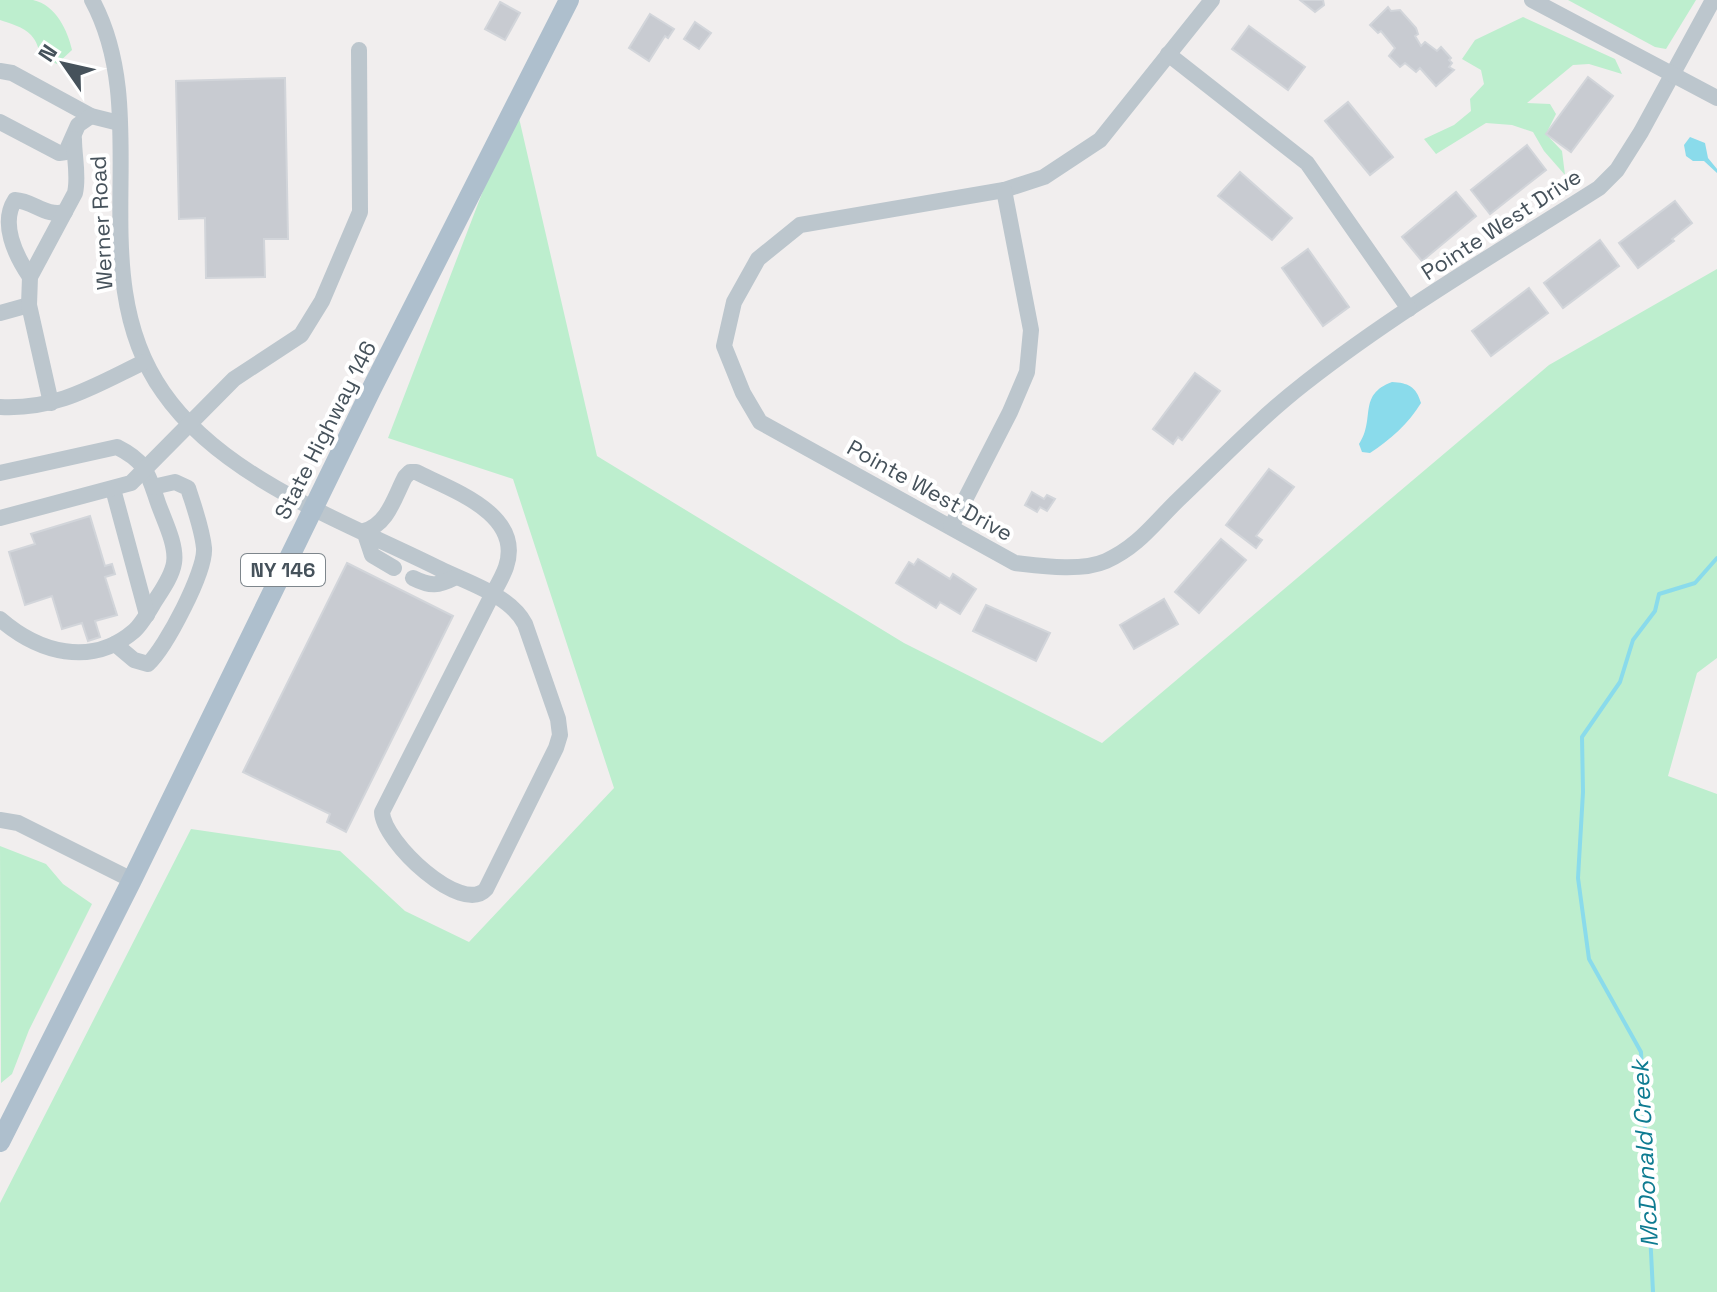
<svg xmlns="http://www.w3.org/2000/svg" width="1717" height="1292" font-family="'Space Grotesk',sans-serif">
<style>
.green{fill:#bdeece}
.water{fill:#8adbeb}
.lines{fill:none;stroke-linecap:round;stroke-linejoin:round}
.stream{stroke:#8adbeb;stroke-width:4}
.building{fill:#c8cbd1;stroke:#d2d5da;stroke-width:2}
.minor{stroke:#bcc6cd;stroke-width:16}
.major{stroke:#aebfcd;stroke-width:20}
.labels{text-anchor:middle;stroke-width:8;stroke-linejoin:round;paint-order:stroke}
.shield{fill:#fff;stroke:#7e868c;stroke-width:2}
.shield-label{font-size:20px;font-weight:bold;fill:#46525b}
.street-label{font-size:22px;fill:#46525b;stroke:#fff}
.water-label{font-size:24px;font-style:italic;fill:#0e7b91;stroke:#fff}
</style>
<rect width="100%" height="100%" fill="#f1eeee"/>
<g class="green">
<path d="M0,0C10,0 23,0 33,0C56,5 68,31 72,50L57,64C31,52 44,50 31,35C24,27 9,23 0,20Z"/>
<polygon points="1568,0 1696,0 1666,49 1655,47"/>
<polygon points="1523,17 1615,59 1622,74 1589,64 1573,65 1527,103 1550,104 1556,114 1546,134 1562,151 1565,175 1544,151 1533,132 1512,125 1486,123 1436,154 1424,139 1454,125 1471,111 1470,99 1484,84 1481,70 1462,59 1475,40"/>
<polygon points="516,105 597,456 904,643 1102,743 1549,365 1717,269 1717,658 1697,673 1668,776 1717,794 1717,1292 0,1292 0,1203 191,829 340,851 405,911 469,942 614,788 513,479 388,438"/>
<polygon points="0,846 46,864 63,884 92,904 29,1030 12,1074 1,1083"/>
</g>
<g class="water">
<polygon points="1690,137 1705,143 1708,158 1717,169 1717,173 1704,161 1693,161 1686,156 1684,145"/>
<path d="M1392,382C1408,383 1416,386 1421,403C1409,423 1390,440 1370,453L1362,452L1359,444C1376,419 1357,395 1392,382Z"/>
</g>
<g class="lines">
<polyline class="stream" points="1653,1292 1641,1052 1589,959 1578,878 1583,792 1582,737 1620,682 1633,640 1655,611 1659,594 1695,583 1717,558"/>
</g>
<g class="building">
<polygon points="1300,0 1323,0 1324,5 1315,12"/>
<polygon points="500,2 520,13 505,40 485,29"/>
<polygon points="1388,7 1391,11 1400,10 1416,28 1418,34 1415,36 1421,46 1425,42 1437,51 1441,47 1451,58 1449,60 1452,63 1449,67 1454,70 1436,86 1420,68 1416,72 1405,63 1400,67 1389,56 1395,48 1381,31 1378,33 1370,25"/>
<polygon points="650,14 674,29 668,38 665,36 649,61 629,48"/>
<polygon points="695,22 711,33 699,49 684,39"/>
<polygon points="1249,26 1305,67 1288,90 1232,49"/>
<polygon points="1588,77 1613,96 1571,152 1546,134"/>
<polygon points="285,78 288,239 264,239 265,277 206,278 205,218 179,219 176,81"/>
<polygon points="1348,102 1393,157 1370,175 1325,121"/>
<polygon points="1527,145 1546,170 1490,214 1471,190"/>
<polygon points="1240,172 1292,218 1272,240 1218,196"/>
<polygon points="1456,192 1476,216 1422,261 1402,237"/>
<polygon points="1675,201 1692,223 1672,239 1674,241 1638,268 1619,243"/>
<polygon points="1600,240 1619,266 1563,308 1544,283"/>
<polygon points="1308,249 1349,307 1323,326 1282,268"/>
<polygon points="1529,288 1548,313 1491,356 1472,331"/>
<polygon points="1195,373 1220,391 1182,440 1178,437 1173,444 1153,429"/>
<polygon points="1269,469 1294,487 1256,536 1262,540 1256,548 1226,525"/>
<polygon points="1032,492 1044,499 1047,495 1055,499 1047,511 1040,507 1037,512 1025,505"/>
<polygon points="90,516 105,566 112,564 115,574 105,577 117,615 95,621 100,637 88,641 82,623 62,629 52,596 25,605 9,552 35,544 31,534"/>
<polygon points="1221,539 1246,560 1199,613 1175,592"/>
<polygon points="918,559 950,579 953,574 976,589 960,614 940,602 936,608 896,583 909,562 914,565"/>
<polygon points="347,563 453,616 346,832 327,822 330,814 243,772"/>
<polygon points="1164,599 1178,624 1134,649 1120,625"/>
<polygon points="986,605 1050,633 1036,661 973,631"/>
</g>
<g class="lines">
<g class="minor">
<path d="M92,0C156,118 80,274 163,392C223,479 348,523 440,569C468,583 510,595 525,624L558,719L560,735L556,748L486,889C462,916 383,842 382,812L492,595C497,586 503,576 506,567C524,514 452,490 416,472H410L405,477C394,498 388,524 364,531L372,555L394,568"/>
<path d="M1212,0L1100,140L1044,177L1004,190L800,225L758,259L734,302L724,346L743,393L760,422L1015,563C1041,566 1081,572 1106,561C1139,546 1154,523 1179,499C1220,460 1260,418 1305,383C1397,311 1500,251 1599,188L1617,170L1641,132L1713,0"/>
<polyline points="1532,0 1717,98"/>
<polyline points="1168,54 1307,163 1409,309"/>
<polyline points="0,71 12,73 91,116 119,123"/>
<polyline points="0,122 59,153 66,152 78,125 91,116"/>
<path d="M30,277C15,255 0,223 15,200C34,201 45,217 65,212"/>
<polyline points="0,313 29,305"/>
<path d="M51,403L29,305L30,277L75,193C79,176 74,157 74,139"/>
<path d="M0,407C57,410 94,386 144,362"/>
<path d="M0,473L117,447C147,462 148,474 158,503C164,520 177,545 174,563C172,576 162,590 155,601C149,611 142,624 134,631C91,668 38,652 0,619"/>
<polyline points="113,489 147,615"/>
<polyline points="0,518 131,483 234,379 301,335 322,301 360,212 359,50"/>
<polyline points="951,527 1010,412 1027,372 1031,330 1004,190"/>
<path d="M413,578C431,587 438,586 456,577"/>
<path d="M115,644L134,660L148,664C166,647 206,571 204,548C202,528 194,507 188,488L175,482L153,487"/>
<polyline points="0,820 18,823 132,880"/>
</g>
<polyline class="major" points="0,1142 132,880 372,388 569,0"/>
</g>
<g class="labels">
<rect class="shield" x="241" y="554" width="84" height="32" rx="6"/>
<g class="shield-label">
<text x="283" y="577">NY 146</text>
</g>
<g class="street-label">
<text transform="translate(101 223) rotate(-93)" y="8">Werner Road</text>
<text transform="translate(1501 224) rotate(-33)" y="8">Pointe West Drive</text>
<text transform="translate(325 430) rotate(-63)" y="8">State Highway 146</text>
<text transform="translate(930 490) rotate(29)" y="8">Pointe West Drive</text>
</g>
<g class="water-label">
<text transform="translate(1645 1154) rotate(-93)" y="8">McDonald Creek</text>
</g>
</g>
<g transform="translate(64 64) rotate(304)" stroke="#ffffff" stroke-width="6" paint-order="stroke">
<path d="M0-6L14 30L0 20L-14 30Z" fill="#46525b"/>
<text y="-12" font-size="22" font-weight="bold" text-anchor="middle" fill="#46525b">N</text>
</g>
</svg>
